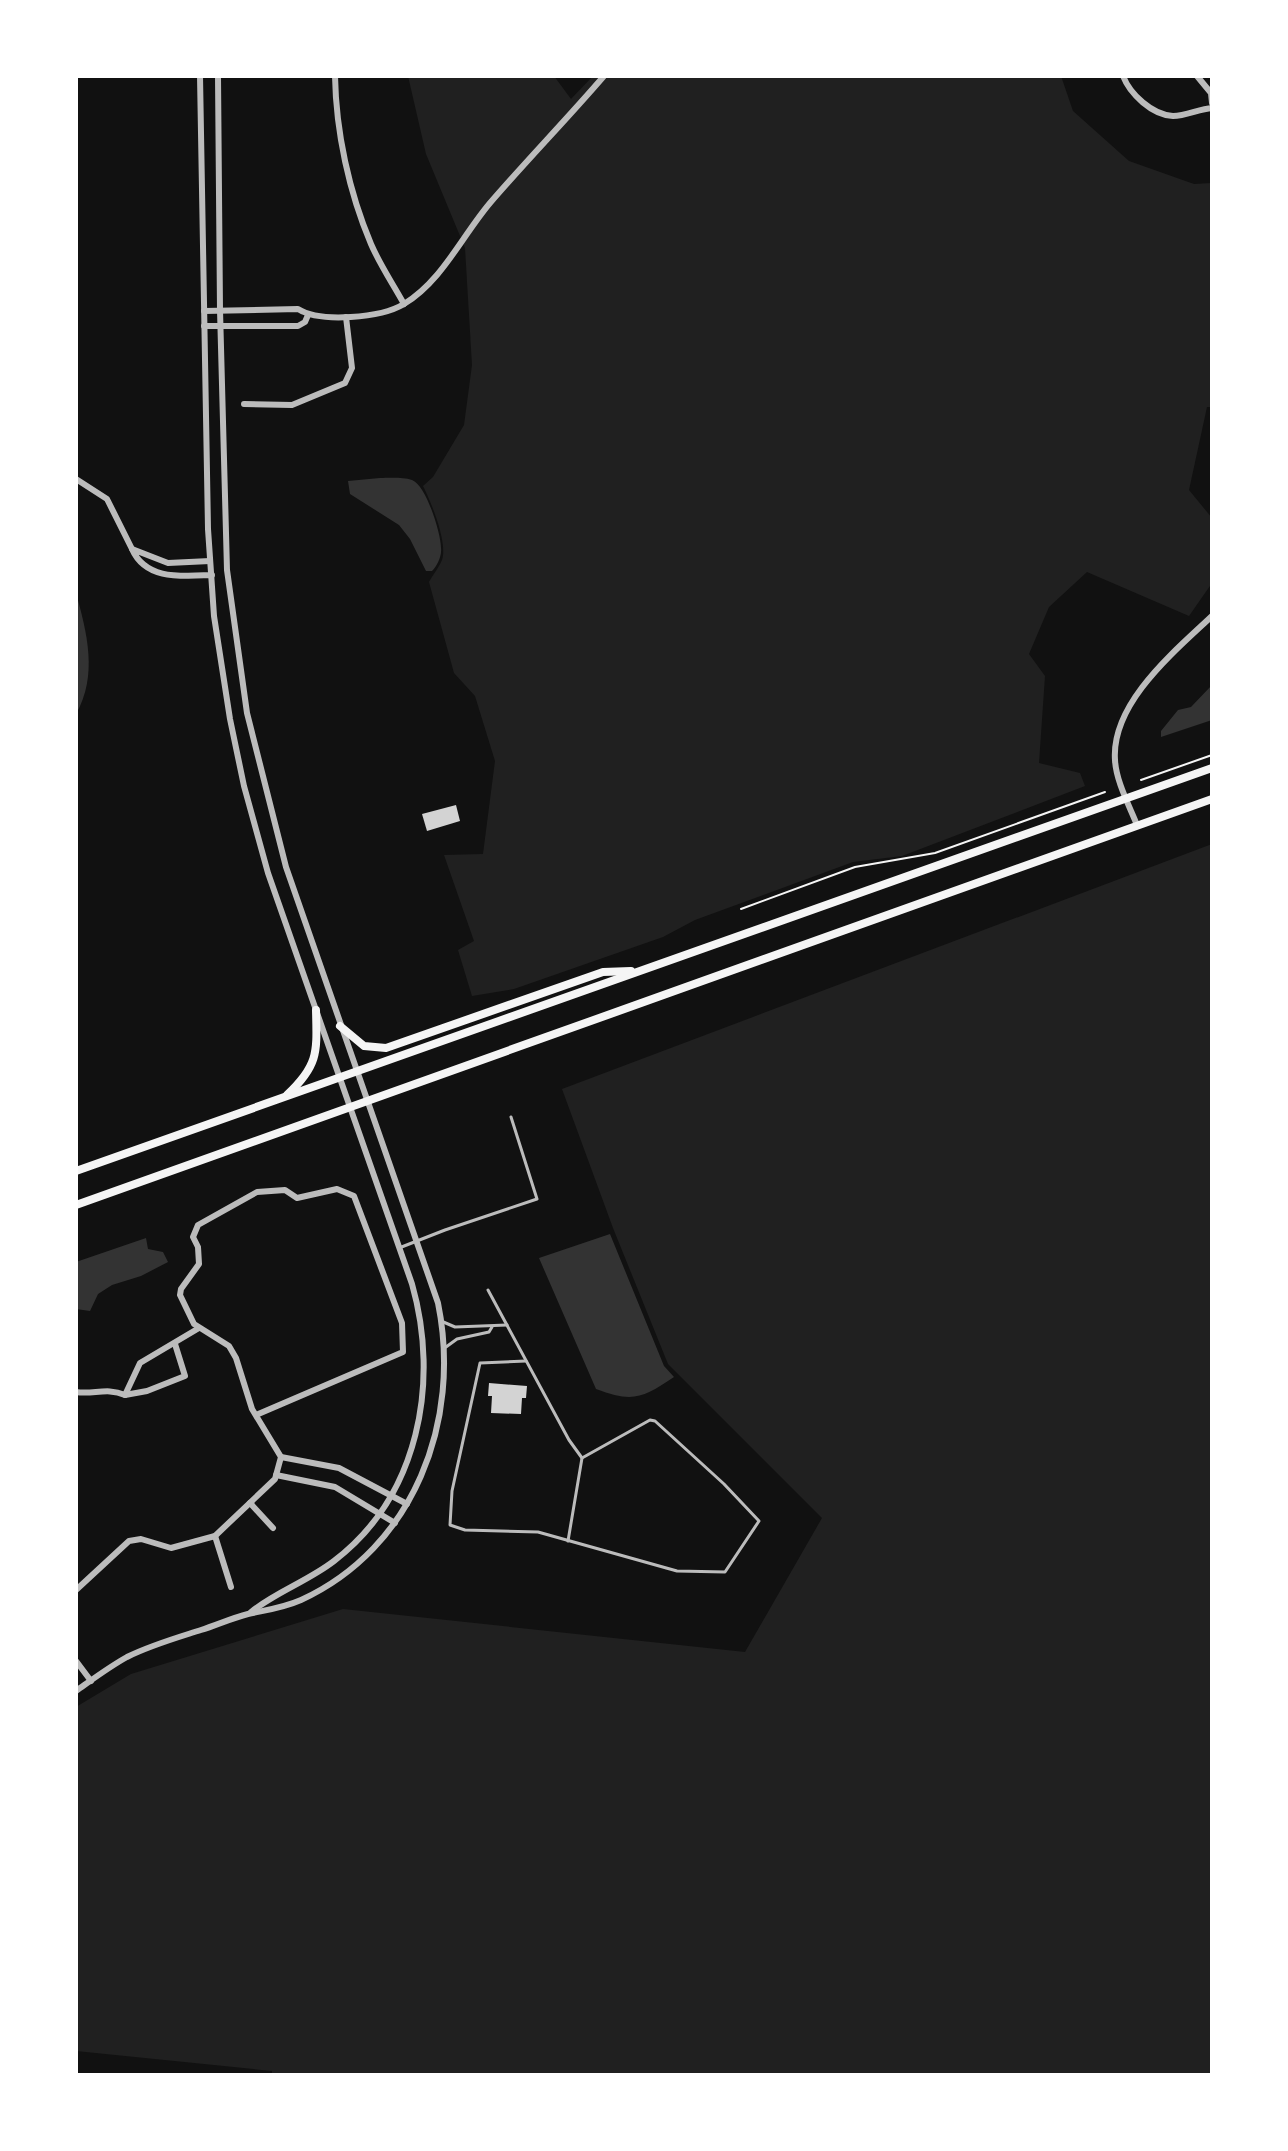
<svg xmlns="http://www.w3.org/2000/svg" width="1288" height="2151" font-family="'Noto Sans',sans-serif">
<style>
.green{fill:#202020}
.water{fill:#333}
.building{fill:#d3d3d3}
.lines{fill:none;stroke-linecap:round;stroke-linejoin:round}
.path{stroke:#f5f5f5;stroke-width:2}
.service{stroke:#bcbcbc;stroke-width:3}
.minor{stroke:#bcbcbc;stroke-width:6}
.secondary{stroke:#f5f5f5;stroke-width:8}
</style>
<rect width="100%" height="100%" fill="#111"/>
<g class="green">
<path d="M408,76H554L571,99L593,76H1061L1073,111L1129,161L1194,184L1212,183V407H1207L1189,490L1212,518V583L1189,616L1087,572L1049,607L1029,654L1045,676L1039,763L1080,773L1085,786L902,856L853,862L695,920L663,937L514,989L472,996L458,950L474,941L444,855L483,854L495,761L475,696L454,673L429,582C433,575 439,567 442,560C448,542 431,502 423,486L433,477L464,425L472,365L465,248L426,154Z"/>
<polygon points="1212,844 1212,2075 272,2075 272,2071 76,2051 76,1707 131,1674 343,1609 745,1652 822,1518 668,1364 613,1228 562,1089"/>
</g>
<g class="water">
<path d="M380,478C389,478 403,477 412,480C426,485 441,533 441,548C442,556 437,566 432,571H426L410,539L399,525L350,494L348,481Z"/>
<path d="M76,593C87,633 98,675 76,714Z"/>
<polygon points="1212,685 1212,720 1161,737 1161,731 1178,710 1191,707"/>
<path d="M610,1234L664,1366L674,1377C643,1398 633,1403 596,1389L539,1258Z"/>
<polygon points="146,1238 148,1249 163,1252 168,1262 141,1276 112,1285 98,1294 90,1311 76,1309 76,1262"/>
</g>
<g class="building">
<polygon points="456,805 460,821 427,831 422,814"/>
<polygon points="489,1383 527,1386 526,1398 522,1398 521,1414 491,1413 492,1396 488,1396"/>
</g>
<g class="lines">
<g class="path">
<polyline points="1141,780 1212,755"/>
<polyline points="741,909 855,867 935,853 1105,792"/>
</g>
<g class="service">
<polyline points="399,1248 445,1230 537,1199 511,1117"/>
<polyline points="488,1290 569,1440 582,1458 568,1541"/>
<polyline points="441,1321 455,1327 507,1325"/>
<polyline points="446,1347 457,1339 489,1332 492,1327"/>
<polyline points="526,1361 480,1363 452,1491 450,1525 465,1530 538,1532 677,1571 725,1572 759,1521 724,1484 655,1421 650,1420 582,1458"/>
</g>
<g class="minor">
<path d="M200,76L208,529L214,616L230,719L244,786L268,873L412,1284C440,1382 419,1496 334,1561C308,1581 276,1592 251,1612"/>
<path d="M335,76C336,132 349,192 371,244C380,265 393,284 404,304"/>
<path d="M1123,76C1130,94 1152,115 1173,116C1186,116 1199,109 1212,108"/>
<polyline points="1197,76 1211,93 1212,103"/>
<path d="M204,311L298,309C320,323 381,318 404,304C442,281 462,236 490,203C527,160 567,119 604,76"/>
<polyline points="204,326 298,326 305,322 308,315"/>
<polyline points="244,404 292,405 345,383 352,368 346,317"/>
<polyline points="76,479 107,499 132,549"/>
<path d="M210,561L168,563L132,549C146,581 183,576 212,575"/>
<path d="M1137,825C1129,805 1116,781 1115,760C1111,703 1175,651 1212,616"/>
<path d="M76,1392C93,1395 107,1387 125,1395L140,1363L199,1328"/>
<polyline points="125,1395 147,1391 185,1376 175,1344"/>
<polyline points="281,1457 339,1468 407,1504"/>
<polyline points="276,1475 335,1487 395,1523"/>
<polyline points="250,1503 273,1528"/>
<polyline points="215,1536 231,1587"/>
<polyline points="76,1590 129,1541 141,1539 171,1548 215,1536 275,1479 281,1457 252,1409 236,1358 229,1346 194,1324 180,1295 181,1289 199,1264 198,1247 193,1237 198,1225 257,1192 285,1190 297,1198 337,1189 354,1196 402,1323 403,1352 256,1415"/>
<polyline points="76,1661 91,1681"/>
<path d="M76,1691C93,1679 109,1667 127,1657C151,1645 176,1638 201,1630C217,1625 232,1618 248,1614C266,1610 283,1608 301,1600C414,1548 462,1421 438,1303L286,867L247,713L227,570L220,310L218,76"/>
</g>
<g class="secondary">
<polyline points="340,1026 364,1046 386,1048 603,972 631,971"/>
<path d="M287,1095C319,1065 317,1052 316,1010"/>
<polyline points="76,1171 1212,768"/>
<polyline points="76,1205 1212,799"/>
</g>
</g>
<rect width="1288" height="2151" fill="none" stroke="#ffffff" stroke-width="156"/>
</svg>
